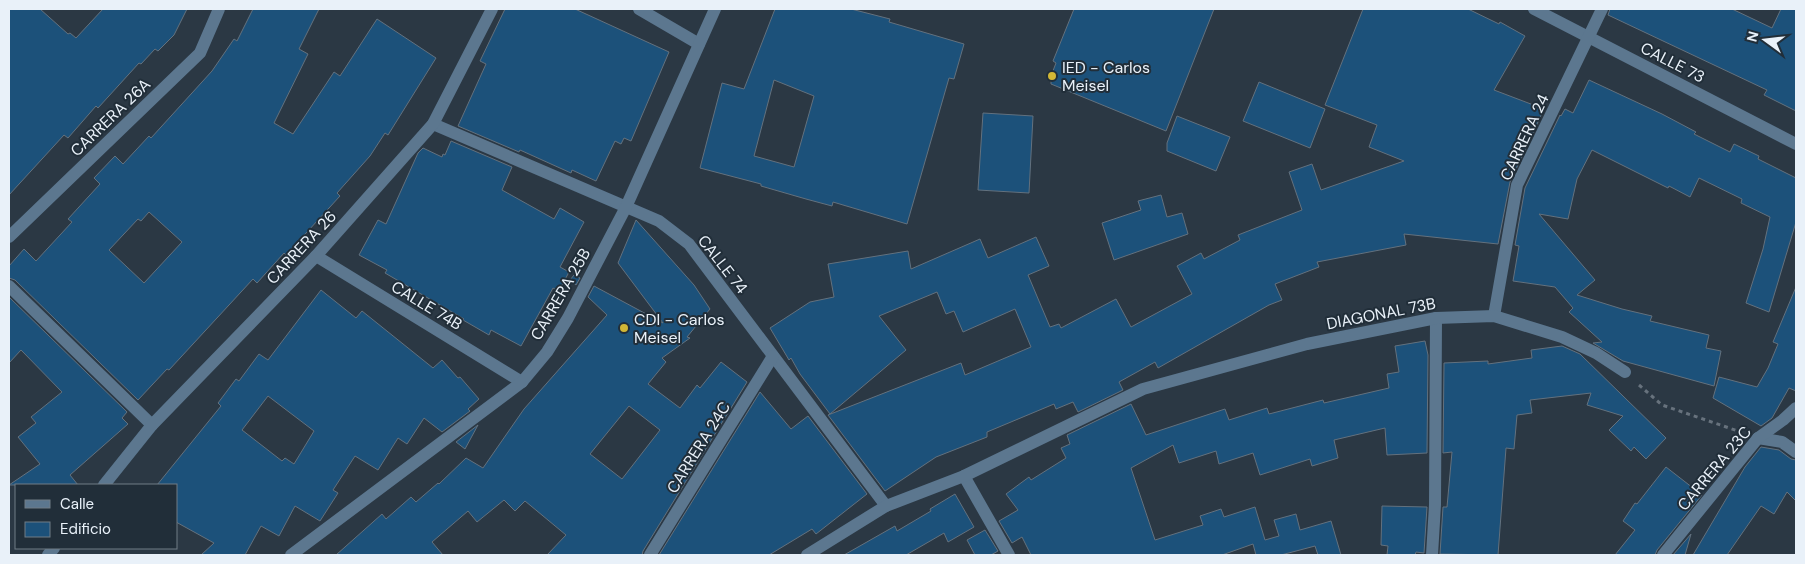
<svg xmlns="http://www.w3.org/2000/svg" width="1805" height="564" font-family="'DM Sans',sans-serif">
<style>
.building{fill:#1c517a;stroke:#63717e;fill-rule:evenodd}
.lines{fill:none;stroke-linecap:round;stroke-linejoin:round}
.path{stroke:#67727d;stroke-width:3;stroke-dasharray:4 4;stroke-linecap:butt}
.service{stroke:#5c778f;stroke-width:12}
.minor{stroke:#5c778f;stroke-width:12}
.tertiary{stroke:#5c778f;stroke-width:12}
.poi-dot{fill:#d1b736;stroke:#212e39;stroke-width:2}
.labels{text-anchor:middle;stroke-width:4;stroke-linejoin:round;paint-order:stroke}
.street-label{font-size:16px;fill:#e9f1f9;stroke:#212e39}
.poi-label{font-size:16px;fill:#e9f1f9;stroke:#212e39;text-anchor:start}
</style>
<rect width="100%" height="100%" fill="#2b3844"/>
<g class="building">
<polygon points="9,9 40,9 68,34 70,33 76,38 103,9 187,9 174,35 158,51 155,49 141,64 139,63 98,108 96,106 68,138 64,135 9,195"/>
<path d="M253,9H319L299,49L308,54L274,123L293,134L334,72L340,76L377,19L436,58L388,135L385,133L370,156L337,193L340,196L286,255L284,253L257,283L253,279L169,370L167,369L138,400L15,280L9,278V266L24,249L36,261L72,222L68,219L100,184L94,178L115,156L123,164L149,136L151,138L212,71L234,39L237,41ZM149,212L182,242L144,283L109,250L138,219L141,221Z"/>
<polygon points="505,9 575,9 669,52 631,141 624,138 621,144 615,141 596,181 572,170 571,173 520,150 519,152 458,126 486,64 480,61"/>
<path d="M775,9H851L890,19L889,22L964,44L954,79L949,78L907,224L833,202L832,206L806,199L761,186V184L700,168L722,83L744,89ZM774,80L814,96L794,167L754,156Z"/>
<polygon points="1074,9 1214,9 1166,131 1051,84 1051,76 1056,63 1053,61"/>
<polygon points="1363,9 1468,9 1499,24 1500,22 1525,36 1494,90 1544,109 1510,182 1498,244 1404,234 1406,245 1317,262 1319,267 1275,284 1282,300 1269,305 1158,368 1155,362 1119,382 1123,390 1078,412 1073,402 1056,409 1054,404 987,432 987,437 936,457 885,491 828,415 961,363 965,375 1031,347 1015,309 963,332 954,311 946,314 937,292 879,316 906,350 830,414 800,374 791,358 789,360 770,328 810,302 834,297 828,264 908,251 911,269 980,239 988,258 1036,237 1049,266 1028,275 1050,327 1059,324 1061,328 1116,299 1131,327 1192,294 1177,266 1201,253 1204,259 1240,240 1238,235 1302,210 1289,172 1312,164 1321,190 1404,161 1369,147 1377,125 1325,105"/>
<polygon points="1610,9 1732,9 1772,28 1781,9 1796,9 1796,111 1764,95 1767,90 1608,15"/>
<polygon points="1589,80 1662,114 1696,132 1694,134 1730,152 1734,144 1759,156 1758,159 1796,178 1796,222 1769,312 1746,303 1763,249 1770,217 1741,203 1742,199 1699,178 1690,197 1669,186 1668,188 1592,150 1577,179 1568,219 1539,214 1595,280 1577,295 1622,309 1652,316 1650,321 1709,335 1706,348 1721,351 1714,386 1623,361 1593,343 1602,342 1569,312 1573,308 1555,287 1513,281 1519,246 1515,245 1525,188 1560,115 1561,116 1565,109 1573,113"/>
<polygon points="1259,82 1325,109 1310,148 1243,121"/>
<polygon points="983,113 1033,116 1029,193 978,190"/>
<polygon points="1177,116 1230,137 1216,171 1167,151 1167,143"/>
<polygon points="451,141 512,167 502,190 554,219 560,208 584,222 560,267 569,272 559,291 553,288 521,346 491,330 489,335 463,320 464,319 385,273 387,270 359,255 378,220 386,224 418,153 423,148 442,157 443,154 445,155"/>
<polygon points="1161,195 1167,217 1182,213 1188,234 1114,260 1102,223 1141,210 1138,201"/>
<path d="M636,220L694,285L710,309L687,337L690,338L662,358L666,362L648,384L680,408L697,385L700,388L721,362L747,382L643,551L642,555H547L566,535L525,501L515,511L504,500L477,522L468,511L432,542L443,555H336L382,514L386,519L411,497L416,502L438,483L439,484L466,458L483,468L524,409L607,315L588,297L594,286L663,323L618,263ZM629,406L660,430L622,479L590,454Z"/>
<polygon points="574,275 580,278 576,285 570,280"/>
<polygon points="1796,287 1796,391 1789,388 1772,418 1761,426 1713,398 1719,377 1757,387 1768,368 1778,344 1773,342"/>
<path d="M321,290L356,318L362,311L433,368L442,360L458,378L460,377L479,399L468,409L470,411L442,432L424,418L407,444L398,438L378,470L355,456L333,490L338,493L320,521L295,506L279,536L261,526L245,555H201L214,543L176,522V485H157L221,406L218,403L236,379L239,381L259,354L268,360ZM268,396L314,431L294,464L285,458L282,461L242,430Z"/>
<polygon points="9,297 127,412 122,418 128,424 70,475 78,485 9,485 40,464 18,437 36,423 31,417 62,392 21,350 9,363"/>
<polygon points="1425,341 1428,355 1427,453 1387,455 1385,428 1334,440 1338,458 1312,466 1310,459 1260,475 1253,453 1219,464 1216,451 1179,463 1173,445 1131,468 1155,540 1203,525 1200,516 1221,509 1224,517 1255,507 1265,540 1279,536 1274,520 1296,514 1300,530 1331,521 1341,555 1318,555 1315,546 1281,555 1256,555 1253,544 1222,555 1031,555 1022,537 1012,543 999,521 1018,510 1006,494 1029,477 1031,480 1066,458 1061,448 1070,444 1067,435 1131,404 1146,435 1225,409 1229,420 1267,408 1269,414 1323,400 1324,403 1389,388 1387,374 1399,372 1395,346"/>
<polygon points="1562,346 1580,354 1666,438 1646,459 1634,447 1631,451 1609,430 1623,416 1587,405 1591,393 1530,400 1532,413 1517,415 1514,449 1506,448 1498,555 1440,554 1443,507 1447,507 1452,452 1443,453 1444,363 1488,361 1488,364 1532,358 1531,350"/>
<polygon points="760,392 791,429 808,416 867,494 816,534 812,529 769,555 659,555"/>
<polygon points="478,425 465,449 456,442"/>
<polygon points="1761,447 1779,450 1791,459 1796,460 1796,501 1787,492 1774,514 1761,506 1727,555 1693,555 1745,467"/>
<polygon points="1666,467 1702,495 1657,550 1655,555 1615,555 1635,530 1623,521 1635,503 1637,504"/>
<polygon points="955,494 974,527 948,542 944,533 906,555 844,555 895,526 897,531 931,511 930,509"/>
<polygon points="1382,506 1427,507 1424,553 1416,552 1415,555 1387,555 1388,546 1381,545"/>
<polygon points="985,530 998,551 991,555 975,555 967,540"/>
<polygon points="1691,534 1685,555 1673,555"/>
</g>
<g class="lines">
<polyline class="path" points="1639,385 1662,405 1738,431"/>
<polyline class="service" points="1432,555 1435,505 1436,318"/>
<g class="minor">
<polyline points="639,9 699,44"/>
<polyline points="1534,9 1796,144"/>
<polyline points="433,124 659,221 689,244 886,506"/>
<polyline points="9,237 200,53 219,9"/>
<polyline points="316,256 522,382"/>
<polyline points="9,286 152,425"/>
<polyline points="1494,316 1517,185 1602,9"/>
<polyline points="1758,438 1782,442 1796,452"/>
<polyline points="964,476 1009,555"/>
<polyline points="104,485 152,425 316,256 433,124 492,9"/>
<polyline points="48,555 54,548"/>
<polyline points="650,555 773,356"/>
<polyline points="807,555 886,506 964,476 1143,389 1307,344 1436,318 1494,316 1562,337 1596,353 1625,372"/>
<polyline points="1663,555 1758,438 1783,420 1796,408"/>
</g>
<polyline class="tertiary" points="291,555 522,382 547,352 568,318 626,207 715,9"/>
</g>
<g class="poi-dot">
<circle cx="1052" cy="76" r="5"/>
<circle cx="624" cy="328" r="5"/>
</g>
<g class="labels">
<g class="street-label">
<text transform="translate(1673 62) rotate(27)" y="6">CALLE 73</text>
<text transform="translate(110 117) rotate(-44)" y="6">CARRERA 26A</text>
<text transform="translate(1524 137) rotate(-65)" y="6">CARRERA 24</text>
<text transform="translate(301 247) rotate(-47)" y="6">CARRERA 26</text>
<text transform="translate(723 264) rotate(52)" y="6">CALLE 74</text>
<text transform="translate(560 294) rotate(-60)" y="6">CARRERA 25B</text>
<text transform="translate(427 305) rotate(31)" y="6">CALLE 74B</text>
<text transform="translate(1381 313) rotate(-11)" y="6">DIAGONAL 73B</text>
<text transform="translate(698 447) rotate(-58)" y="6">CARRERA 24C</text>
<text transform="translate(1714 468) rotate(-50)" y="6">CARRERA 23C</text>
</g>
<g class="poi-label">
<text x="1062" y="73">IED - Carlos<tspan x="1062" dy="18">Meisel</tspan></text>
<text x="634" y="325">CDI - Carlos<tspan x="634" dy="18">Meisel</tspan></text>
</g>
</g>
<rect width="1805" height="564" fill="none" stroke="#e9f1f9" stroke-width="20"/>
<rect x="15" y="484" width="162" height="65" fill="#212e39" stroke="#717c86"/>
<rect x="25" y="500" width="25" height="8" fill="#5c778f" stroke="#717c86"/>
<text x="60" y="509" font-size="15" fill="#e9f1f9">Calle</text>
<rect x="25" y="522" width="25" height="15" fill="#1c517a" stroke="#717c86"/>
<text x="60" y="534" font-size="15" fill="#e9f1f9">Edificio</text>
<g transform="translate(1765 40) rotate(285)" stroke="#212e39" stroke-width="4" paint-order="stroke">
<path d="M0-4L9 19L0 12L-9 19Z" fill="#e9f1f9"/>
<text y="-8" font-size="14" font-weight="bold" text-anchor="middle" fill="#e9f1f9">N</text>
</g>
</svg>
